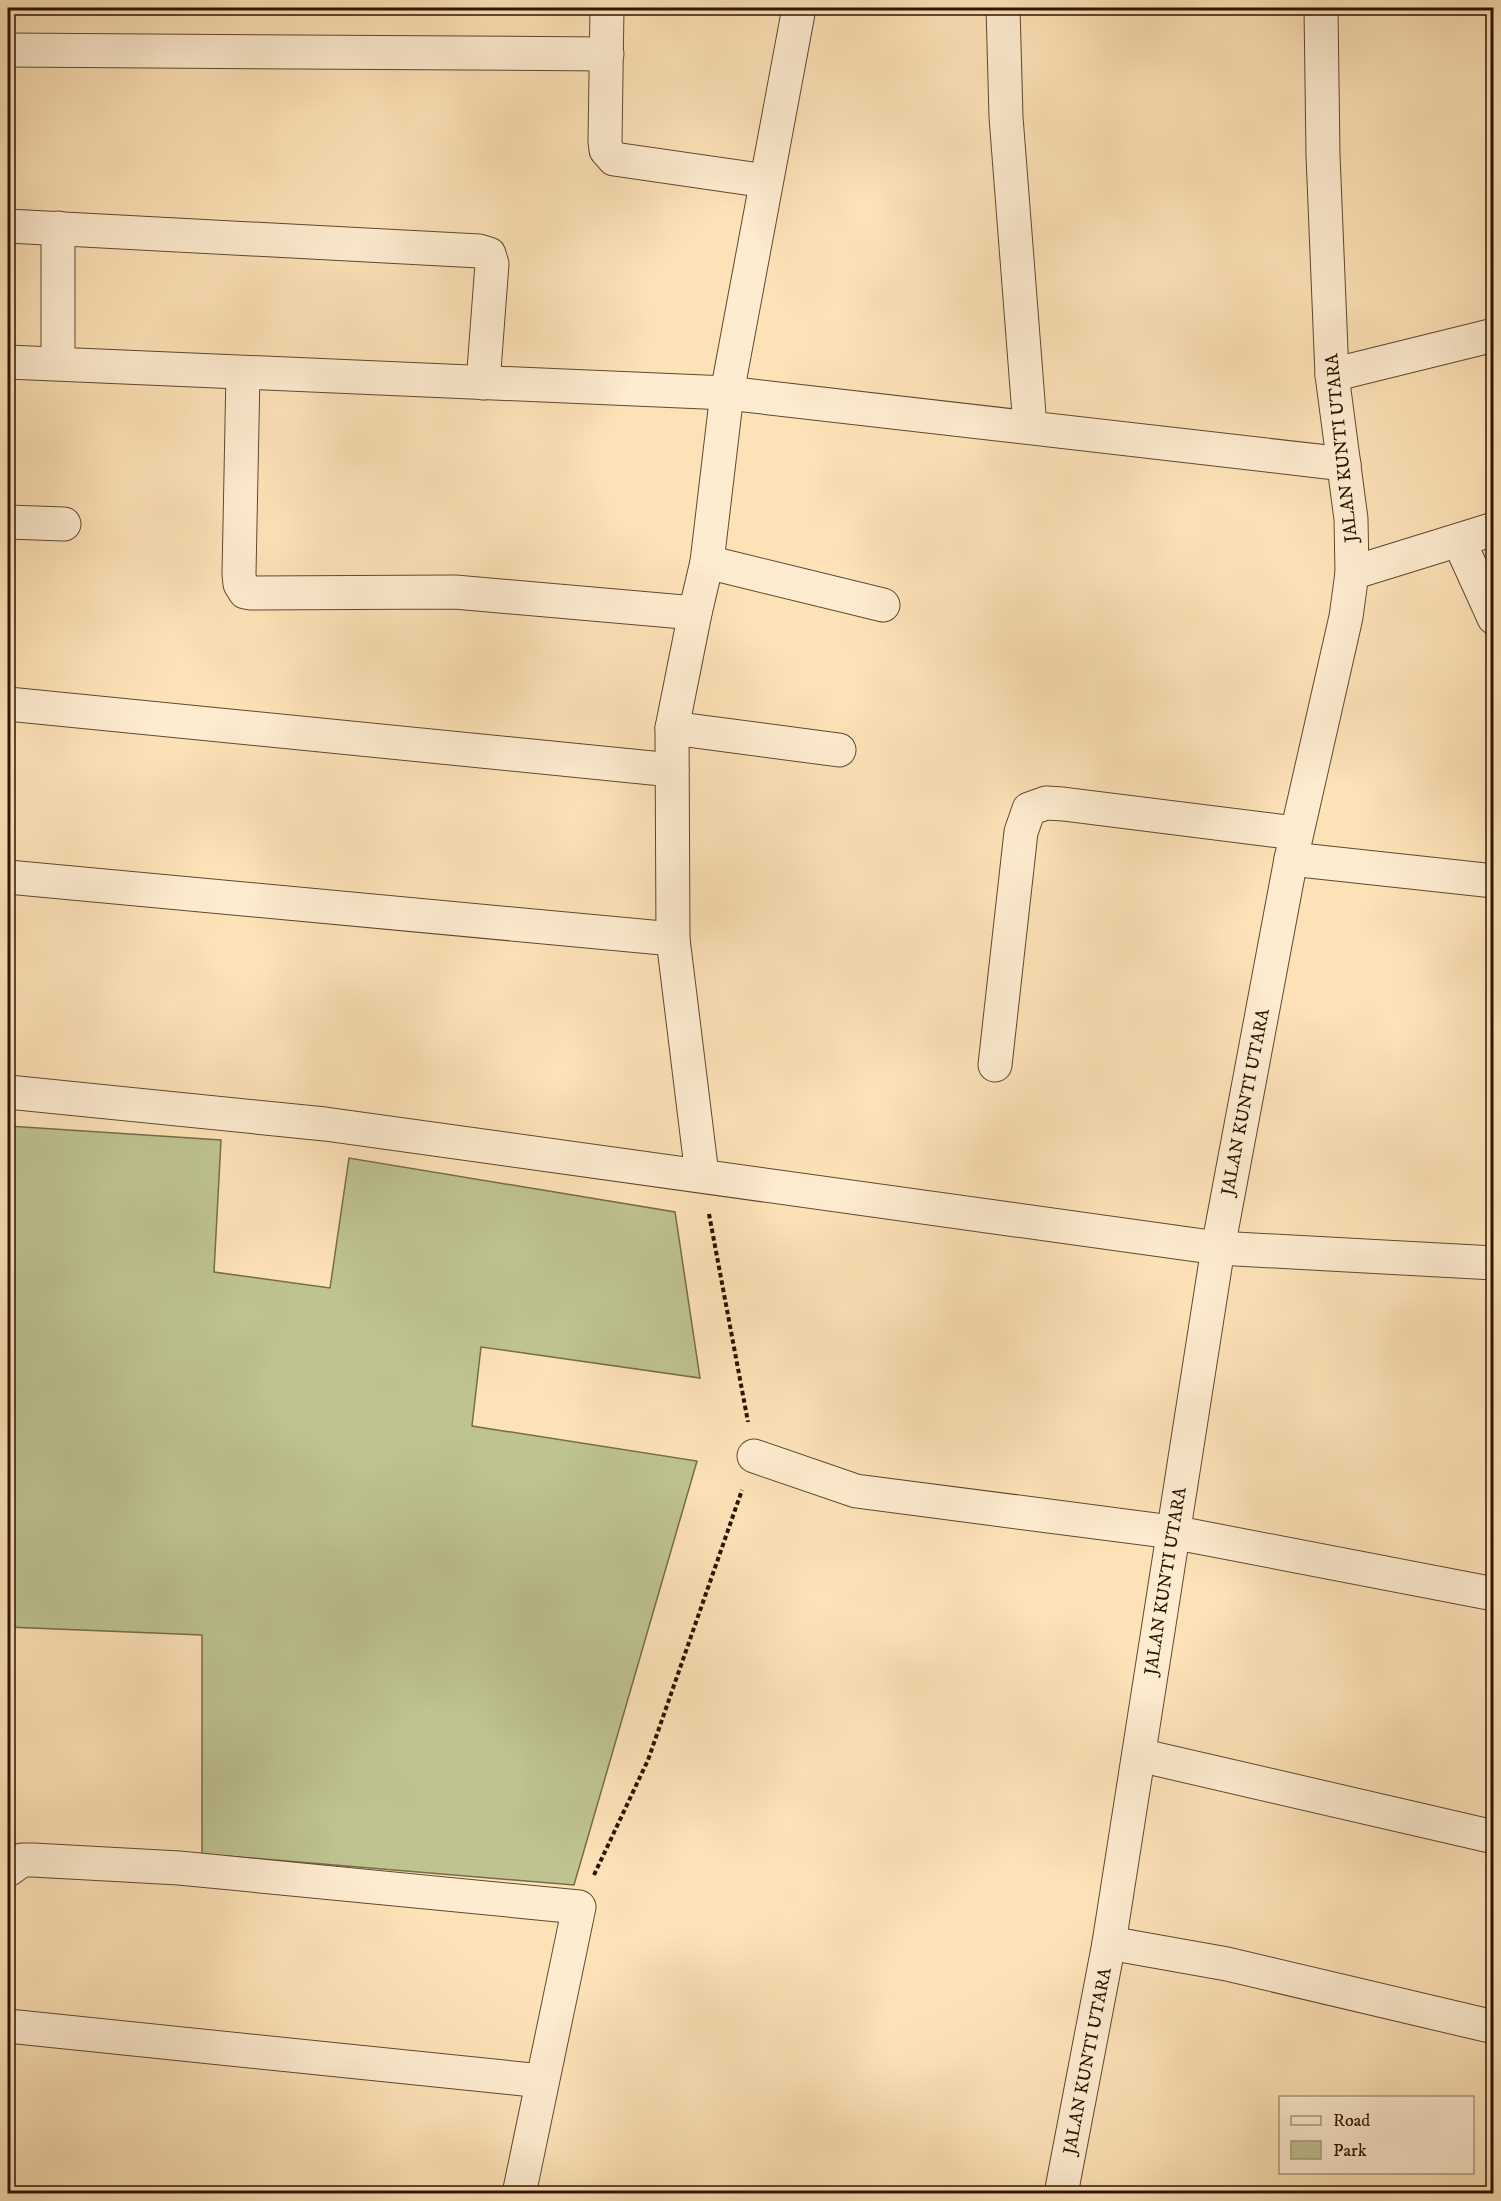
<svg xmlns="http://www.w3.org/2000/svg" width="1501" height="2201" font-family="'IM FELL DW Pica',serif">
<style>
.green{fill:#bec38f;stroke:#756c48;stroke-width:1.5}
.lines{fill:none;stroke-linecap:round;stroke-linejoin:round}
.street-casing{stroke:#60482e;stroke-width:35}
.path{stroke:#2c1400;stroke-width:4;stroke-dasharray:4.5 3;stroke-linecap:butt}
.street{stroke:#feecd0;stroke-width:33}
.labels{text-anchor:middle;stroke-width:5;stroke-linejoin:round;paint-order:stroke}
.street-label{font-size:18px;fill:#2c1400;stroke:#feecd0}
</style>
<rect width="100%" height="100%" fill="#fde2b7"/>
<filter id="stains"><feTurbulence type="fractalNoise" baseFrequency=".00333" numOctaves="4"/><feColorMatrix values="0 0 0 0 .2 0 0 0 0 .09 0 0 0 0 .02 0 0 0 .5 -.17"/></filter>
<radialGradient id="worn" r=".72"><stop offset=".6" stop-color="#630" stop-opacity="0"/><stop offset="1" stop-color="#630" stop-opacity=".3"/></radialGradient>
<polygon class="green" points="8,1126 221,1140 214,1272 330,1288 349,1158 675,1212 700,1378 481,1347 472,1426 697,1461 574,1885 202,1854 202,1635 8,1627"/>
<g class="lines">
<g class="street-casing">
<g id="street">
<polyline points="607,8 605,141 606,150 614,159 766,181"/>
<polyline points="1003,8 1006,117 1030,427"/>
<polyline points="8,50 607,54"/>
<polyline points="8,226 479,251 489,254 492,264 483,383"/>
<polyline points="58,228 58,363"/>
<polyline points="8,362 727,393 1344,464"/>
<polyline points="243,373 239,574 240,584 245,592 251,593 455,592 695,613"/>
<polyline points="1332,375 1494,335"/>
<polyline points="8,522 64,524"/>
<polyline points="1459,541 1494,618"/>
<polyline points="707,562 883,605"/>
<polyline points="1352,573 1494,529"/>
<polyline points="8,704 672,770"/>
<polyline points="672,728 839,750"/>
<polyline points="1291,859 1494,881"/>
<polyline points="8,877 673,939"/>
<polyline points="995,1065 1021,832 1029,809 1046,803 1063,804 1296,833"/>
<polyline points="8,1092 325,1124 1218,1248 1494,1263"/>
<polyline points="702,1175 673,939 672,728 695,613 707,562 727,393 799,8"/>
<polyline points="754,1456 856,1491 1172,1532 1494,1594"/>
<polyline points="1139,1755 1494,1837"/>
<polyline points="8,1870 22,1860 33,1860 179,1868 579,1907 519,2194"/>
<polyline points="1109,1943 1227,1964 1494,2027"/>
<polyline points="8,2026 542,2081"/>
<polyline points="1061,2194 1109,1943 1218,1248 1291,859 1346,617 1352,573 1351,519 1332,375 1323,155 1321,8"/>
</g>
</g>
<g class="path">
<polyline points="709,1214 748,1422"/>
<polyline points="594,1875 648,1760 742,1490"/>
</g>
<use href="#street" class="street"/>
</g>
<g class="labels">
<g class="street-label">
<text transform="translate(1341 448) rotate(-96)" y="6">JALAN KUNTI UTARA</text>
<text transform="translate(1245 1102) rotate(-79)" y="6">JALAN KUNTI UTARA</text>
<text transform="translate(1165 1581) rotate(-81)" y="6">JALAN KUNTI UTARA</text>
<text transform="translate(1087 2061) rotate(-79)" y="6">JALAN KUNTI UTARA</text>
</g>
</g>
<rect width="1501" height="2201" fill="none" stroke="#fde2b7" stroke-width="30"/>
<rect x="9" y="9" width="1483" height="2183" fill="none" stroke="#2c1400" stroke-width="3"/>
<rect x="15" y="15" width="1471" height="2171" fill="none" stroke="#2c1400" stroke-width="1.5"/>
<rect x="1279" y="2096" width="195" height="78" fill="#feecd0" stroke="#aa967d" stroke-width="1.5"/>
<rect x="1291" y="2116" width="30" height="9" fill="#feecd0" stroke="#aa967d" stroke-width="1.5"/>
<text x="1333" y="2126" font-size="18" fill="#2c1400">Road</text>
<rect x="1291" y="2141" width="30" height="18" fill="#bec38f" stroke="#aa967d" stroke-width="1.5"/>
<text x="1333" y="2156" font-size="18" fill="#2c1400">Park</text>
<rect width="100%" height="100%" filter="url(#stains)"/>
<rect width="100%" height="100%" fill="url(#worn)"/>
</svg>
